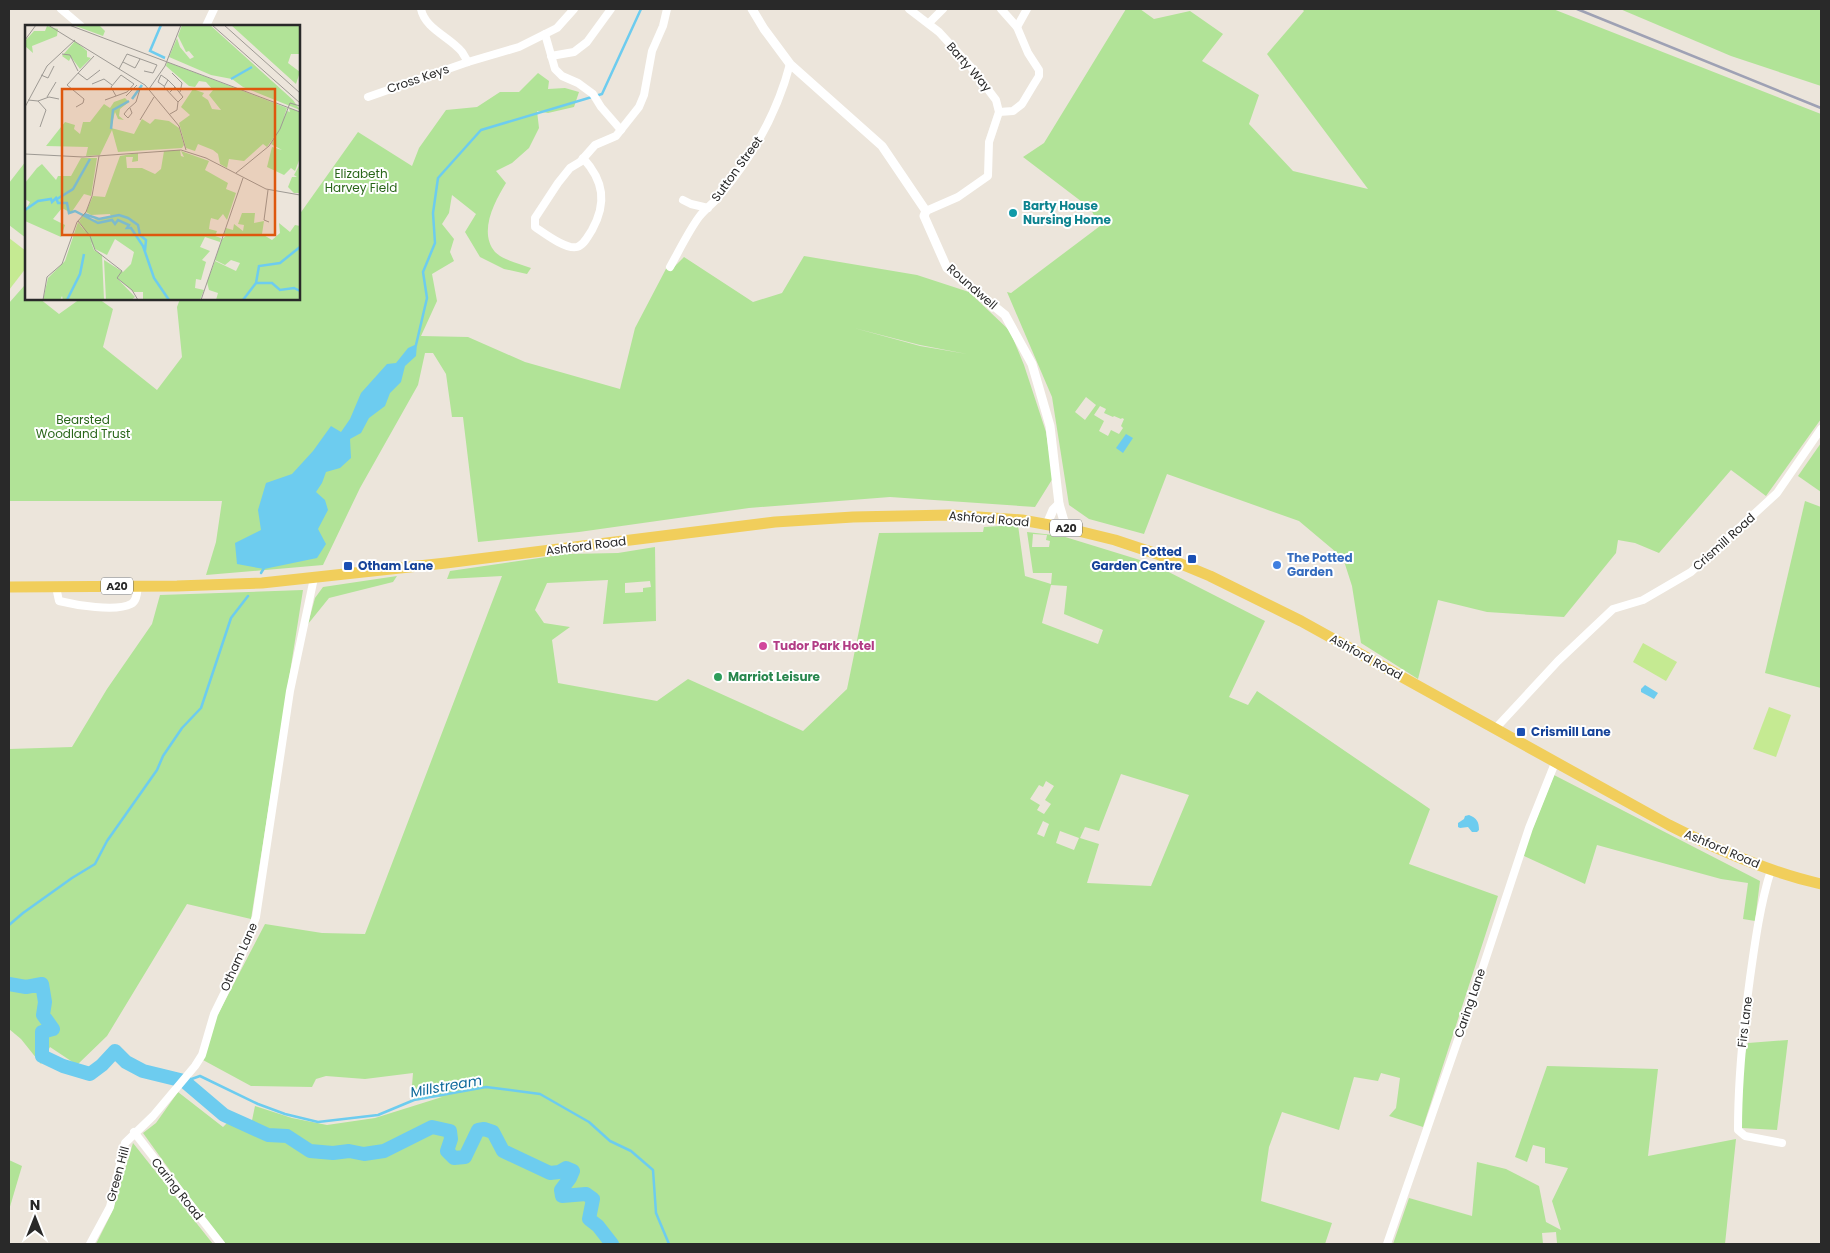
<svg xmlns="http://www.w3.org/2000/svg" width="1830" height="1253" font-family="Poppins,sans-serif">
<style>
.green{fill:#b1e397;fill-rule:evenodd}
.pitch{fill:#c5ea92}
.water{fill:#6dccef}
.lines{fill:none;stroke-linecap:round;stroke-linejoin:round}
.stream{stroke:#6dccef;stroke-width:2.5}
.river{stroke:#6dccef;stroke-width:14}
.minor{stroke:#fff;stroke-width:8}
.tertiary{stroke:#fff;stroke-width:9}
.primary{stroke:#f1ce5b;stroke-width:11}
.rail{stroke:#9ea1b4;stroke-width:2.5}
.culture-dot{fill:#0f9aa8;stroke:#fff;stroke-width:2}
.transit-dot{fill:#1a4fb4;stroke:#fff;stroke-width:2}
.shop-dot{fill:#3f7fe0;stroke:#fff;stroke-width:2}
.hotel-dot{fill:#d1479c;stroke:#fff;stroke-width:2}
.leisure-dot{fill:#2e9e5b;stroke:#fff;stroke-width:2}
.labels{text-anchor:middle;stroke-width:4;stroke-linejoin:round;paint-order:stroke}
.shield{fill:#fff;stroke:#696969;stroke-width:1}
.shield-label{font-size:11px;font-weight:bold;fill:#292929}
.street-label{font-size:12px;fill:#292929;stroke:#fff}
.park-label{font-size:12px;fill:#296619;stroke:#fff}
.culture-label{font-size:12px;font-weight:bold;fill:#0d838f;stroke:#fff;text-anchor:start}
.transit-label{font-size:12px;font-weight:bold;fill:#164399;stroke:#fff;text-anchor:start}
.shop-label{font-size:12px;font-weight:bold;fill:#366cbe;stroke:#fff;text-anchor:start}
.hotel-label{font-size:12px;font-weight:bold;fill:#b23c85;stroke:#fff;text-anchor:start}
.leisure-label{font-size:12px;font-weight:bold;fill:#27864d;stroke:#fff;text-anchor:start}
.water-label{font-size:14px;font-style:italic;fill:#0d699a;stroke:#fff}
.inset-river{fill:none;stroke:#6dccef;stroke-width:2.5}
.inset-road{fill:none;stroke:#9e9a94;stroke-width:1}
.view{fill:#de570d;fill-opacity:0.15;stroke:#de570d;stroke-width:2.5}
.inset-edge{fill:none;stroke:#292929;stroke-width:2.5}
</style>
<rect width="100%" height="100%" fill="#ece5db"/>
<g class="green">
<path d="M1126,9H1140L1154,19L1190,11L1223,34L1202,61L1259,95L1249,124L1293,171L1368,189L1267,54L1304,11L1302,9H1553L1821,114V419L1766,496L1731,470L1659,553L1635,543L1618,540L1616,553L1564,617L1487,612L1438,600L1418,679L1361,643L1352,586L1343,558L1299,521L1167,474L1144,534L1089,519L1069,505L1052,397L1007,292L1011,293L1100,226L1090,208L1023,157L1044,143ZM1086,397L1096,405L1085,420L1075,412ZM1100,406L1106,409L1104,413L1113,417L1114,416L1121,419L1122,418L1124,419L1121,426L1123,428L1119,434L1111,430L1108,436L1099,431L1104,421L1094,415Z"/>
<polygon points="1620,9 1821,9 1821,86 1731,56"/>
<path d="M538,73L549,81L548,89L565,88L579,92L574,107L548,113L537,111L539,128L529,148L512,163L496,171L506,183C495,201 478,232 495,252C503,260 520,264 531,268L527,274L504,269L480,257L465,232L476,214L452,195L449,213L442,224L454,239L450,252L454,261L432,274L437,301L421,336L468,337L525,362L620,389L635,328L668,265L673,268L684,257L753,302L782,293L804,256L917,275L969,292L1010,331L1024,365L1046,432L1053,478L1035,507L890,497L749,508L579,532L478,542L463,417H452L446,374L433,353H425L418,385L360,488L323,565L206,575L216,542L222,501H9V303L24,286L26,288V299H40L59,314L80,299H99L113,309L103,347L157,390L182,357L177,307L180,299H299V215L358,132L412,166L419,148L446,110L477,107L500,92H519ZM854,328L920,345L967,354L920,346Z"/>
<polygon points="26,161 26,238 9,225 9,183"/>
<polygon points="1821,443 1821,492 1798,476"/>
<polygon points="1805,501 1821,507 1821,688 1765,673"/>
<path d="M1018,525L1025,576L1051,584L1052,573H1033L1027,532L1062,536L1153,564L1265,621L1229,697L1248,705L1257,691L1430,809L1409,864L1498,896L1423,1127L1389,1116L1396,1108L1400,1078L1381,1073L1378,1081L1354,1077L1339,1130L1282,1112L1269,1147L1261,1201L1332,1223L1325,1244H226L207,1222L143,1133L156,1123L178,1092L223,1127L230,1120L250,1130L255,1106L292,1118L327,1125L375,1118L442,1097L411,1098L413,1073L365,1079L326,1076L316,1079L312,1087L251,1086L203,1060L216,1018L265,924L322,933L365,934L502,576L447,579L450,571L567,554L618,553L655,547L656,621L603,624L608,580L547,583L535,610L544,623L570,627L552,640L558,683L657,701L688,679L803,731L847,689L879,533L983,532L984,527ZM1033,534L1047,535L1046,540L1050,541L1049,547H1032ZM650,581L651,587L643,588V592L625,593V583ZM1051,585L1067,586L1064,614L1103,630L1098,644L1042,623ZM1121,774L1189,795L1151,886L1087,883L1099,844L1080,838L1085,827L1099,831ZM1046,781L1054,786L1045,800L1051,804L1044,814L1037,810L1040,805L1030,799L1039,785L1043,787ZM1043,821L1049,824L1044,837L1037,834ZM1060,831L1079,838L1074,850L1056,843Z"/>
<polygon points="397,576 393,582 329,598 308,624 315,598 323,587"/>
<polygon points="303,590 251,919 187,904 107,1036 77,1065 50,1047 41,1064 21,1039 9,1029 9,749 72,747 107,689 152,624 160,595"/>
<polygon points="1554,775 1760,881 1755,921 1743,919 1748,883 1721,879 1597,845 1585,884 1522,855"/>
<polygon points="1788,1040 1777,1130 1742,1128 1742,1064 1748,1043"/>
<path d="M1547,1066L1658,1069L1648,1156L1736,1139L1725,1244H1393L1409,1198L1472,1216L1477,1162L1506,1169L1539,1186L1546,1222L1561,1230L1552,1201L1568,1168L1545,1163V1148L1533,1145L1527,1162L1515,1157ZM1556,1232L1557,1243L1543,1244L1542,1233Z"/>
<polygon points="133,1143 213,1244 96,1244 112,1212"/>
<polygon points="9,1160 22,1166 9,1210"/>
</g>
<g class="pitch">
<polygon points="9,238 26,251 26,268 9,290"/>
<polygon points="1643,643 1677,662 1666,681 1633,662"/>
<polygon points="1769,707 1791,715 1776,757 1753,749"/>
</g>
<g class="water">
<polygon points="417,344 416,356 405,366 401,382 390,393 385,406 369,418 361,433 350,439 351,458 340,468 326,472 322,483 316,492 325,500 328,510 318,529 326,544 317,558 264,569 237,564 235,543 261,530 258,510 266,483 292,474 313,451 331,426 341,432 350,419 361,393 387,364 396,363 408,348"/>
<polygon points="1126,434 1133,438 1123,453 1116,448"/>
<polygon points="1645,685 1658,693 1654,699 1641,692 1641,689"/>
<path d="M1469,815C1477,818 1479,822 1479,830L1477,832H1472L1468,827L1460,828L1458,827V823L1464,819L1465,816Z"/>
</g>
<g class="lines">
<g class="stream">
<polyline points="416,345 427,298 423,272 435,243 433,213 438,178 481,130 602,94 641,9"/>
<polyline points="261,573 264,568"/>
<polyline points="9,925 23,913 72,878 95,864 107,841 157,770 163,756 182,728 201,708 231,618 248,596"/>
<polyline points="186,1081 200,1076 258,1104 285,1114 318,1122 378,1115 414,1100 486,1087 540,1094 589,1122 610,1141 631,1151 653,1170 656,1213 669,1244"/>
</g>
<polyline class="river" points="9,984 26,987 42,984 45,1002 43,1015 53,1029 42,1032 42,1056 63,1066 90,1074 102,1065 115,1051 126,1062 143,1071 184,1081 224,1115 268,1135 287,1136 310,1151 333,1153 349,1151 364,1154 384,1151 432,1127 450,1131 451,1139 447,1151 454,1158 465,1157 478,1130 484,1129 493,1132 503,1151 550,1173 559,1172 566,1168 573,1171 570,1178 561,1190 562,1196 586,1194 593,1199 589,1219 598,1226 612,1244"/>
<g class="minor">
<polyline points="61,9 81,26"/>
<path d="M421,9C425,29 450,37 462,52C464,55 466,59 468,62"/>
<polyline points="909,9 939,32 971,67 996,100 999,112 989,142 988,176 958,197 926,211"/>
<polyline points="929,23 943,9"/>
<polyline points="206,26 214,9"/>
<polyline points="1017,27 1027,9"/>
<polyline points="545,34 555,69 562,76 578,83 593,94 601,107 621,130"/>
<polyline points="551,56 574,52 587,42 611,9"/>
<polyline points="368,97 468,62 519,47 557,28 574,9"/>
<polyline points="999,112 1013,111 1022,104 1034,84 1039,76 1039,70 1028,53 1017,27 1001,9"/>
<path d="M583,158C604,181 607,203 592,230C588,236 584,245 577,247C566,250 544,233 535,227V218L558,183L570,168L580,162L595,145L616,136L639,107L644,95L652,51L663,26L667,9"/>
<polyline points="683,200 691,204 708,208"/>
<path d="M670,267C679,251 688,232 699,217C705,209 714,203 720,195C753,156 777,114 790,64"/>
<path d="M56,587L59,601C75,605 116,612 131,604C137,601 137,593 138,586"/>
<polyline points="1495,729 1558,661 1613,609 1643,600 1691,572 1777,493 1821,429"/>
<path d="M1771,870C1760,905 1755,942 1750,978C1743,1029 1738,1079 1738,1130L1745,1136L1782,1143"/>
<polyline points="134,1132 221,1244"/>
<polyline points="90,1244 110,1207 125,1143 153,1116 195,1066 202,1055 214,1014 238,965 256,917 290,691 314,578"/>
<polyline points="1387,1244 1476,988 1529,828 1555,763"/>
</g>
<g class="tertiary">
<polyline points="752,9 764,29 790,64 882,146 926,211 924,216 947,268 1005,315 1032,364 1050,426 1059,504 1066,528"/>
<polyline points="1047,524 1053,510 1059,504"/>
</g>
<path class="primary" d="M9,587L177,586L262,583L446,563L775,522L853,517L950,515L1022,520L1066,528L1115,540L1157,554L1210,576L1301,621L1669,825C1718,850 1768,872 1821,884"/>
<polyline class="rail" points="1577,9 1821,108"/>
</g>
<circle class="culture-dot" cx="1013" cy="213" r="5"/>
<g class="transit-dot">
<rect x="1187" y="554" width="10" height="10" rx="2.5"/>
<rect x="343" y="561" width="10" height="10" rx="2.5"/>
<rect x="1516" y="727" width="10" height="10" rx="2.5"/>
</g>
<circle class="shop-dot" cx="1277" cy="565" r="5"/>
<circle class="hotel-dot" cx="763" cy="646" r="5"/>
<circle class="leisure-dot" cx="718" cy="677" r="5"/>
<g class="labels">
<g class="shield">
<rect x="1050" y="519.5" width="32" height="17" rx="4"/>
<rect x="101" y="577.5" width="32" height="17" rx="4"/>
</g>
<g class="shield-label">
<text x="1066" y="532">A20</text>
<text x="117" y="590">A20</text>
</g>
<g class="street-label">
<text transform="translate(969 67) rotate(49)" y="4">Barty Way</text>
<text transform="translate(418 79) rotate(-19)" y="4">Cross Keys</text>
<text transform="translate(737 169) rotate(-54)" y="4">Sutton Street</text>
<text transform="translate(972 287) rotate(41)" y="4">Roundwell</text>
<text transform="translate(989 519) rotate(5)" y="4">Ashford Road</text>
<text transform="translate(1724 542) rotate(-42)" y="4">Crismill Road</text>
<text transform="translate(586 546) rotate(-7)" y="4">Ashford Road</text>
<text transform="translate(1366 657) rotate(29)" y="4">Ashford Road</text>
<text transform="translate(1722 849) rotate(23)" y="4">Ashford Road</text>
<text transform="translate(239 957) rotate(-66)" y="4">Otham Lane</text>
<text transform="translate(1470 1003) rotate(-71)" y="4">Caring Lane</text>
<text transform="translate(1745 1022) rotate(-83)" y="4">Firs Lane</text>
<text transform="translate(118 1174) rotate(-75)" y="4">Green Hill</text>
<text transform="translate(177 1189) rotate(52)" y="4">Caring Road</text>
</g>
<g class="park-label">
<text x="361" y="178">Elizabeth<tspan x="361" dy="14">Harvey Field</tspan></text>
<text x="83" y="424">Bearsted<tspan x="83" dy="14">Woodland Trust</tspan></text>
</g>
<g class="culture-label">
<text x="1023" y="210">Barty House<tspan x="1023" dy="14">Nursing Home</tspan></text>
</g>
<g class="transit-label">
<text x="1182" y="556" text-anchor="end">Potted<tspan x="1182" dy="14">Garden Centre</tspan></text>
<text x="358" y="570">Otham Lane</text>
<text x="1531" y="736">Crismill Lane</text>
</g>
<g class="shop-label">
<text x="1287" y="562">The Potted<tspan x="1287" dy="14">Garden</tspan></text>
</g>
<g class="hotel-label">
<text x="773" y="650">Tudor Park Hotel</text>
</g>
<g class="leisure-label">
<text x="728" y="681">Marriot Leisure</text>
</g>
<g class="water-label">
<text transform="translate(446 1086) rotate(-10)" y="5">Millstream</text>
</g>
</g>
<g transform="translate(25 25)">
<rect width="275" height="275" fill="#ece5db"/>
<path d="M48,0H74L80,6L78,11ZM157,0H185L268,75L275,85L218,62L207,54L186,50L144,32L152,13L155,22L165,34L169,32L164,26L161,27L153,11ZM206,0H275V29H266L263,38L275,47L271,59ZM22,1L33,4L32,11L7,21L8,28L0,21V16L9,6H20ZM50,16L62,26V32L66,33L55,44L46,32L44,36L37,31ZM142,37L262,83L255,104L242,122L238,119L219,136L204,134L202,143L195,139L193,129L188,125L173,119L170,126L161,123L154,98L165,90L156,82L168,64L179,68L177,71L183,75L187,84L196,85L184,70L188,65L181,57L174,56L170,62L164,61L141,41ZM100,73L104,77L95,84L94,91L99,95L93,94L90,87L86,103L109,109L117,94L125,99L130,94L144,96L154,103L159,120L157,123L93,127L87,105L75,130L61,131L63,122L21,121L40,97L50,100L49,104L55,109L58,97H65L79,79L85,83L89,77ZM264,83L275,87V133L270,146L266,143L259,150L242,142L247,122L257,125L246,119L262,86L265,87ZM155,125L156,131L159,132L156,126L184,136L180,145L203,158L201,164L211,168L202,195L198,189L193,195L186,193L185,197L184,204L192,206L190,211L196,213L195,217L180,212L175,222L185,226L177,235L181,237L176,255L171,254L170,263L179,265L175,275H118V267H109L91,252L110,272L106,275H81L79,235L98,247L106,239L109,227L90,214L82,230L70,224L54,196L58,191L66,195L86,192L85,189L66,190L61,187L68,171L80,172L95,131L113,128V136L107,137L108,132H101L102,143H117L130,149L136,144L139,126ZM56,133H72L66,171L59,169L46,188L37,183L28,194L40,200L36,212L0,196V186L5,177L0,174V158L12,143L17,139L31,155L33,151H46ZM275,139V168H269L263,162L267,152H272L269,150ZM217,188H230L229,198L239,196L237,209L247,215L255,208L254,198L265,207L270,200L275,201V275H191L193,268L184,265L182,257L190,236L211,246L215,238L206,235L200,240L190,235L197,214L202,210L199,209L201,203L208,205L209,199L218,206L219,200L213,199ZM53,197L64,212L69,225L77,230L79,275H38L37,271L35,275H18L23,253L40,236Z" fill="#b1e397"/>
<path class="inset-river" d="M136,0L125,26L140,33M206,54L227,42M107,74L117,60M86,104L88,85L104,76M32,174L48,164L65,134M0,185L13,176L26,174L27,177L31,173L33,178H42L44,188L50,186L73,198L87,195L90,199L93,195L104,200L102,203H106L118,221L129,253L144,275M59,189L74,194L94,190L103,193L113,200L115,210L121,215L120,226M231,258L234,241L255,238L275,222M42,275L55,249L59,229M218,275L231,258H247L255,265L269,263L275,266"/>
<path class="inset-road" d="M23,0L120,60L154,101L161,125M44,0L275,87M187,0L275,78M199,0L275,68M0,15L11,0M37,29L45,30L53,46M98,37L110,43L115,34M94,44L102,29L132,40L128,48L119,46M53,48L62,55L75,45M147,48L157,58L155,67M16,50L23,53L29,41M67,59L79,54L87,60M139,61L133,57L136,50L143,55M150,62L158,72L153,77M124,64L140,41L156,0M91,71L86,62L96,50L109,59M101,71L112,60M22,72L31,57M3,75L13,76L21,85L15,102M80,75L102,67L109,59M13,76L24,72L34,74M0,82L22,41L50,15M51,82L58,78L59,74L42,60L69,31M105,83L107,88L103,93L99,89L103,84L111,77L115,64M145,89L152,85L153,77L139,62L143,55L150,62L145,67M115,95L129,72M0,129L58,132L156,125L181,133L241,164L275,170M211,148L244,121L255,104L265,78L275,81M243,165L239,195L244,197M53,196L65,211L70,225L97,246L92,253L107,265L113,275M18,275L22,252L37,239L52,197L61,187L67,171L74,131M176,275L218,153"/>
<path class="view" d="M37,64H250V210H37Z"/>
<rect width="275" height="275" class="inset-edge"/>
</g>
<rect width="1830" height="1253" fill="none" stroke="#292929" stroke-width="20"/>
<g transform="translate(35 1218)" stroke="#ffffff" stroke-width="4" paint-order="stroke">
<path d="M0-4L9 19L0 12L-9 19Z" fill="#292929"/>
<text y="-8" font-size="14" font-weight="bold" text-anchor="middle" fill="#292929">N</text>
</g>
</svg>
